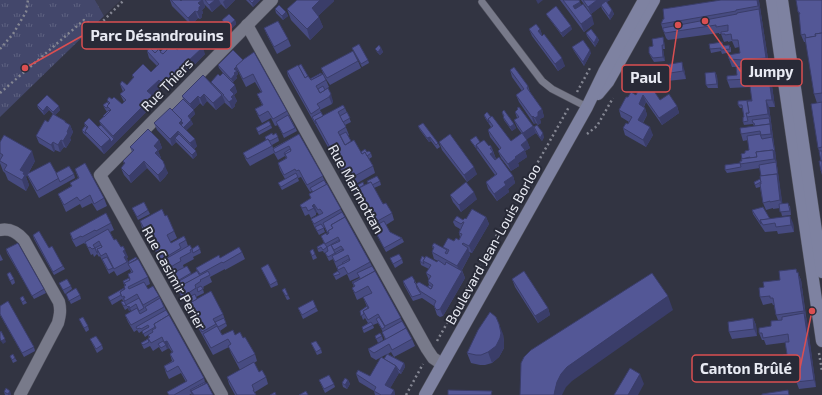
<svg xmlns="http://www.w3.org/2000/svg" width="822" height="395" font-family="'Exo 2',sans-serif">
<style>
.built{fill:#3a3c50}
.park{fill:url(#park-tufts)}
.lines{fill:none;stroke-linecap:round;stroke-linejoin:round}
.service-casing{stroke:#50515d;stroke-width:8}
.minor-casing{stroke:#50515d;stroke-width:13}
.secondary-casing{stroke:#50515d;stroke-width:13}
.path{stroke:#848692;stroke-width:2.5;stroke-dasharray:2 3;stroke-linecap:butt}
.service{stroke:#787a8a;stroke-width:7}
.minor{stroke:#787a8a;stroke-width:12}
.secondary{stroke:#7e82a1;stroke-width:12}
.wall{fill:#474b81}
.shaded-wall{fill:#3a3d69}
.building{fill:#535796;stroke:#3a3d69}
.labels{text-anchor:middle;stroke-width:4;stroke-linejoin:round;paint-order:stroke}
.street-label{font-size:14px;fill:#e8eaf3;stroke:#282a37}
.leader{fill:none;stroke:#da4f51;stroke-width:1.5}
.callout-dot{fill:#da4f51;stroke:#282a37;stroke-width:1.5}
.callout{fill:#282a37;stroke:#da4f51;stroke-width:1.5}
.callout-label{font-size:15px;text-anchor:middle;font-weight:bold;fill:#e8eaf3}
</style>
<defs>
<pattern id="park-tufts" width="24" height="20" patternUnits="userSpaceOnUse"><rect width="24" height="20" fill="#43476b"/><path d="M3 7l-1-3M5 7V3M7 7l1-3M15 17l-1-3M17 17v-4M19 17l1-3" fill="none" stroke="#5e6281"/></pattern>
</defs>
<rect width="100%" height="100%" fill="#323442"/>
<polygon class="built" points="95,0 121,0 104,16"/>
<polygon class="park" points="0,0 95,0 104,16 0,117"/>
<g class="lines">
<g class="service-casing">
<polyline id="service" points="482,2 542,81 552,89 587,107"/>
</g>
<g class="minor-casing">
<g id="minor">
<polyline points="247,25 427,349 433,358 442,364"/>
<path d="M0,230C10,228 17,232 24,240L59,302C61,310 60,315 58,323L20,395"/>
<polyline points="222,395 100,175 272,0"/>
</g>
</g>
<g class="secondary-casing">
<g id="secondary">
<polyline points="772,0 822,341"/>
<polyline points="782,0 822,272"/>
<polyline points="598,94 608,82 654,0"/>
<polyline points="425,395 587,107 604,72 644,0"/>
</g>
</g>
<g class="path">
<polyline points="0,49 13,34 26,12 28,0"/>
<polyline points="577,92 590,68"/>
<polyline points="0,93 84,20 97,27 124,0"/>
<polyline points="587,134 597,126 613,98"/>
<polyline points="437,341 569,107"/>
<polyline points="819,353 822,371"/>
<polyline points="406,395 423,364"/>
</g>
<use href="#service" class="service"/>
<use href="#minor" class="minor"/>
<use href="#secondary" class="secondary"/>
</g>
<g class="wall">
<polygon points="170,0 180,0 181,1 182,0 235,0 226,9 221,4 212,12 204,4 205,7 202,10 203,13 202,14 202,17 200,19 198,18 191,25 172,6"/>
<polygon points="246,0 260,0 253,7"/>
<polygon points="297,0 334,0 334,1 318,16 323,27 310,40 291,20 287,9"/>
<polygon points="560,0 579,0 581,5 594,24 584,32"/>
<polygon points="581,0 610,0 606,2 612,10 614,14 610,20 602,9 601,6 591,14"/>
<polygon points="721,0 759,0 759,1 769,65 762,65 770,72 775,107 769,107 782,203 790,206 791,215 782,216 780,208 773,209 773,208 766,210 763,203 760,187 756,188 755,185 760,179 761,176 760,168 727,173 725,170 740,163 742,161 745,153 749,150 748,140 743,141 741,134 754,126 753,124 744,125 743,122 744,117 742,108 740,108 738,105 752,100 750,87 730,88 727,80 737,75 739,67 732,67 729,59 740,53 739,47 735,48 732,41 728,42 728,41 724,42 721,34 719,34 719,33 668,40 666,38 663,30 661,24"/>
<polygon points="822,0 822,175 821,171 821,161 819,151 818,148 817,103 814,94 806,42 804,42 801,35 799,14 798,12"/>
<polygon points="275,9 286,12 288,16 283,20 276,13"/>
<polygon points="546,14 572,29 563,37 548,17"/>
<polygon points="222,20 235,20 236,24 230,30 224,24"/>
<polygon points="264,28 288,39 291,46 277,54 267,35"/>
<polygon points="529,29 540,29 542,35 565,66 558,71 532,36"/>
<polygon points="586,33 597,37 599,40 595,47 587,36"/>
<polygon points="204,36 217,38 218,42 213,47 206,40"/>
<polygon points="663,37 664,41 665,49 663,49 665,61 654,62 651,57 649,53 653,46"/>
<polygon points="188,39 205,54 188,71 187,70 184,73 185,74 167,92 161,87 152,96 155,103 104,154 83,133 82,130 85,126 84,123 98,127 101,125 99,121 104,117 103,116 107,112 105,109 103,105 108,103 107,100 112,99 122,104 124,102 120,94 123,92 120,84 127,85 133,78 132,75 151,72 157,66 149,58 147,51 148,49 147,47 160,52 163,49 161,46 160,43 175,48 177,50 190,46"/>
<polygon points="722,42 723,45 729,45 731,48 731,52 722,54 721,51 711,53 710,49"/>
<polygon points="572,47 591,53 584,66 574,51"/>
<polygon points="352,48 368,60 369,63 362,67 354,52"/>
<polygon points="381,48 383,52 380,55 377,52 375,49"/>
<polygon points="233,50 287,111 297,131 284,138 278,125 275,126 271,118 262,123 258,116 255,109 262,105 257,94 261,92 255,82 246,87 238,71 237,71 238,74 236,76 237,78 233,82 237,92 234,95 237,101 235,104 235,106 232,109 225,103 224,99 225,102 216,110 207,101 203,106 200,103 193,110 195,114 190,119 193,124 186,130 197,146 194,149 197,155 193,159 176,142 172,146 157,130 154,123 172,110 183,99 182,96 212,85 211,82 220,76 223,73 219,68 218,65"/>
<polygon points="358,61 361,68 330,85 324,76 321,68"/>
<polygon points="659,66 684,69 686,79 667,81 661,73"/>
<polygon points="510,70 528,86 530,92 542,109 544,117 540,119 541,123 538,125 536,123 534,124 519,102 516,95 522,91 512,77"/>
<polygon points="287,72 308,76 310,79 326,80 329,87 325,90 333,101 332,104 320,110 323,116 345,108 351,122 345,125 349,135 348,135 351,141 361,152 367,152 371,153 372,157 369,159 373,166 375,173 354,185 350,178 347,181 288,76"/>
<polygon points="715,72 717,76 718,88 708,88 706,85"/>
<polygon points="641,91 660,100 677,106 679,113 662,125 646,102 644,107 645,108 647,115 643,123 653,135 646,147 625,135 623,128 628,124 629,122 621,117 619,110 628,97 636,95"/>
<polygon points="47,95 60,110 55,115 65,121 66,123 70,125 73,132 70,138 71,140 66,148 64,147 60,152 55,150 54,152 39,143 36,136 48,122 53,114 49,110 44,115 38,108 37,105"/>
<polygon points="517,108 534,127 544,137 542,141 536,133 526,139 530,148 525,151 527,157 518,163 519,166 511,171 501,158 498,151 500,150 490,137 488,130 491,127 485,118 484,115 511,141 522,134 517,127 514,120 517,118 515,112 518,110"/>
<polygon points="502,112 514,124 516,128 512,131 504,120"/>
<polygon points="271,125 272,128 259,135 256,128"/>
<polygon points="418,126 438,143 440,147 437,149 431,141 429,142 420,130"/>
<polygon points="299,134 370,262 372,266 412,339 415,346 394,357 391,352 388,354 404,363 405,367 401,374 399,373 390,388 394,390 395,395 375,395 374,391 359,382 356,374 370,376 384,359 387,354 376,360 371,357 368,349 385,340 382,332 383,332 378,323 373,325 374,328 364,333 363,331 362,327 368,323 365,318 363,320 360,311 367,307 363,297 371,293 357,300 352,288 354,287 352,282 360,278 359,277 350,281 347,274 336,280 333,274 338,271 333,259 329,261 325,253 328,251 324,253 323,251 319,252 318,251 317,247 324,243 321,236 328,234 324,227 323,227 325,232 319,235 314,226 311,219 319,215 317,212 316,213 316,215 311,218 309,214 305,216 300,205 311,199 309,194 313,193 312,191 310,192 301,177 298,178 299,181 282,190 278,183 285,179 280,170 278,163 286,158 285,156 278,160 274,153 250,166 246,160 243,153 266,141 265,137 273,135 278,137 279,141 272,145 273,148"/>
<polygon points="159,140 162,148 158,151 161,158 160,158 168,173 165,177 160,182 147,168 131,183 124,175 121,168 124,164 123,161 132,152 130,147"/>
<polygon points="470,140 480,142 492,148 496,159 495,160 513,176 515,183 508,189 509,192 497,201 488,189 486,182 495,175 472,143"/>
<polygon points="0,142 35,161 28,174 56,173 74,174 75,178 39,198 30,181 27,175 26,177 29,185 26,191 8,180 5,173 3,171 0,163"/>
<polygon points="439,142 477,174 467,182 442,150"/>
<polygon points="75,169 104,198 107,206 97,211 92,203 82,208 80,204 66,212 58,194 71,186 70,183 78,178"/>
<polygon points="380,181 381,185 374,188 383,204 392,213 394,220 386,225 390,232 402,238 404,242 386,252 353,192 352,188"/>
<polygon points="450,195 477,199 461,212 453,202"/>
<polygon points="132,208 148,210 150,214 138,220"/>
<polygon points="752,210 770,219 793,223 794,232 778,234 777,231 765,232 753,214"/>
<polygon points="165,216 174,231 177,238 170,242 171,243 186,240 188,246 192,249 200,249 201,253 193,257 194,259 183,265 184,268 187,266 192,275 197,271 196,268 220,258 242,252 245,259 225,270 225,269 210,277 212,282 203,287 204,288 203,289 204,293 196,297 197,299 223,314 227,326 220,331 222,335 235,335 243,338 255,354 257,361 254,363 259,372 266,377 268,384 255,392 256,395 235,395 229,384 227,377 240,370 231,353 229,347 213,355 170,276 142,228 140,221"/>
<polygon points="486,217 489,224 472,253 469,252 470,255 462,270 465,278 443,316 440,317 437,315 434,306 422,298 413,301 404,285 403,281 415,281 416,283 428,287 429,285 428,281 429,280 426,273 429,269 421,265 420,261 425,258 437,262 438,261 434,259 432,252 433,249 432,246 444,249 443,247 450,240 454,241 459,240 460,237 459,233 460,229 455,226 453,222 454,220 463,220 466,219"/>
<polygon points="111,223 114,230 110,232 114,240 121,247 128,257 127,258 128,263 128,265 148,277 150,284 146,286 148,289 159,296 166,310 204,378 205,382 213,395 192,395 191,394 189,395 169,395 167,392 186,382 181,373 169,379 166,373 164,366 172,361 170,354 172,352 169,348 162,352 159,347 153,351 150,346 144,349 141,343 149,338 148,335 145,337 142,331 139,333 137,330 134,332 128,322 125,315 137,308 131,311 131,310 129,311 128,308 125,310 121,302 123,301 122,299 112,305 108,297 125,289 125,286 123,281 129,278 128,274 131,272 130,269 117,276 114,271 109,274 100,256 99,257 97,254 94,257 93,254 91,255 86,244 85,244 84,243 76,247 72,240 70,233"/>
<polygon points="33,235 49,248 63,266 65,269 54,275 34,239"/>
<polygon points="6,249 44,289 46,293 34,299 7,253"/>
<polygon points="310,251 315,254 317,258 313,260"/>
<polygon points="0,254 3,260 0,261"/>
<polygon points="390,258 402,259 403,263 395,268"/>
<polygon points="261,268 277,281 278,285 271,288"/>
<polygon points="796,269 801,280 816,387 799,389 796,381 791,382 790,378 779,379 778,375 779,369 785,364 787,354 789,342 766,345 764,340 762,340 759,333 771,326 778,320 776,315 774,305 773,305 772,303 763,305 760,297 764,287 780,280"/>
<polygon points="7,274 14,279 15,283 12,285"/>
<polygon points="512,279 548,308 550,315 538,323 515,287"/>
<polygon points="59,283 71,286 72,289 65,294"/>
<polygon points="282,290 288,295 290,299 287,300"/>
<polygon points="66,294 80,295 81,299 71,304"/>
<polygon points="20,298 25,300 27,303 23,305"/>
<polygon points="0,306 34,347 35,351 24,357 0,315"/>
<polygon points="316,307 318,311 303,319 298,308"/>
<polygon points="753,318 756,325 757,336 732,339 729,332"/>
<polygon points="79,319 88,326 89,330 86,332"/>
<polygon points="503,334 504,343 504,348 499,357 492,363 485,365 480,365 471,363 467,353"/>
<polygon points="375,336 382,336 383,340 378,343"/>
<polygon points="90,339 102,345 103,349 97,353"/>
<polygon points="311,343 321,349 322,353 317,355"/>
<polygon points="10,356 15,358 17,361 13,363"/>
<polygon points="319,380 334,384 335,387 325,393"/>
<polygon points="348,380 350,384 347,389 343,387 342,383"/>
<polygon points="4,392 11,394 11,395 5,395"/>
</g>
<g class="shaded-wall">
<polygon points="202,0 203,0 205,7 202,10 203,13 202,14 202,17 200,19 197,12 198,3"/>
<polygon points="215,0 219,0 221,4 212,12 209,5"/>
<polygon points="225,0 235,0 226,9 223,2"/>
<polygon points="255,0 260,0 253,7 252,3"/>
<polygon points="320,0 334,0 334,1 315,19 312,8"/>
<polygon points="536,0 543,0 538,4"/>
<polygon points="597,0 610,0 591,14 588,7"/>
<polygon points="757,0 759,0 759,1 769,65 766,58 759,9"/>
<polygon points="580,2 582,9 576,13 573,6"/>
<polygon points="612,10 614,14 610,20 609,16"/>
<polygon points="195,11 198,18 191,25 188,18"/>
<polygon points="286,12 288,16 283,20 282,16"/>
<polygon points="592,16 594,24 584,32 581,24"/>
<polygon points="319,17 323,27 310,40 307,29"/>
<polygon points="235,20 236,24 230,30 228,26"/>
<polygon points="571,26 572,29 563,37 561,33"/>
<polygon points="540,29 543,37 538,31"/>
<polygon points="597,37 599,40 595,47 594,43"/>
<polygon points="217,38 218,42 213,47 211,43"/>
<polygon points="662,45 663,49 665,61 663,57"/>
<polygon points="203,47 205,54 188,71 186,63"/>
<polygon points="381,48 383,52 380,55 378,52"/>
<polygon points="590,50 591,53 584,66 583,62"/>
<polygon points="562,58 565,66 558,71 555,64"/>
<polygon points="682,62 684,69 686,79 683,71"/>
<polygon points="185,63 187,70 184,73 185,74 167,92 164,85"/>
<polygon points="767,65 770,72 775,107 772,100"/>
<polygon points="236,67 238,71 237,71 238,74 236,76 237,78 233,82 231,79 234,73 234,69"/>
<polygon points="715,72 717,76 718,88 717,84"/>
<polygon points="159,80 161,87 150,98 147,91"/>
<polygon points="235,85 237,92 234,95 237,101 235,104 235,106 232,109 229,102 230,90"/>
<polygon points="204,94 207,101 203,106 200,98"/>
<polygon points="331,94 333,101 332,104 329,97"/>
<polygon points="222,95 225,102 216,110 213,103"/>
<polygon points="643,95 646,102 641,111 639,104"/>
<polygon points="153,96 155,103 104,154 101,147 110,139 114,139 113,136"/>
<polygon points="198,96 200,103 192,111 190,104"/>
<polygon points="766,100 769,107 771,122 768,114"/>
<polygon points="47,106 49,110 44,115 43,111"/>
<polygon points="59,106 60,110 54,116 53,112"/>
<polygon points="677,106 679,113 662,125 659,118"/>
<polygon points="645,108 647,115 640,127 638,120"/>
<polygon points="542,109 544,117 540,119 541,123 538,125 535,118 538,112"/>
<polygon points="194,110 195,114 189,120 188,116"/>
<polygon points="533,116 536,123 534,124 532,117"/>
<polygon points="769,118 771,122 772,131 783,207 780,200 777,174 776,162 774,159 772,137 771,134"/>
<polygon points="182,120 191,120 193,124 184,133 179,123"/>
<polygon points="514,124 516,128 512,131 510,127"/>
<polygon points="70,125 73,132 70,138 71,140 66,148 63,141 67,132"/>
<polygon points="533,126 536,133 526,140 523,133"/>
<polygon points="650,127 653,135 646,147 643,140"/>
<polygon points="178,131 180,138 175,138 176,142 172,146 170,139"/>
<polygon points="543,133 544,137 542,141 540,138"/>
<polygon points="430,137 431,141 429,142 427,138"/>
<polygon points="195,139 197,146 193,150 190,143"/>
<polygon points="61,140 64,147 60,152 58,145"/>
<polygon points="159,140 162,148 158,151 161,158 158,160 155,153 154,146"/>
<polygon points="527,140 530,148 525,151 527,157 518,163 519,166 511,171 508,164 515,157 521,145"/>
<polygon points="53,142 55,150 54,152 51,145"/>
<polygon points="32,151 35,161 26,177 29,185 26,191 22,180 20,170"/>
<polygon points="196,151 197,155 193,159 192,155"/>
<polygon points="493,152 496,159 493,161 490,154"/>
<polygon points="144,161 147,168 131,183 129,176"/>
<polygon points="165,166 168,173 165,177 160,182 158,175"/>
<polygon points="474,167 477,174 467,182 464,175"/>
<polygon points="513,176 515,183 508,189 509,192 497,201 494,194 504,182"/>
<polygon points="474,192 477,199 461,212 459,205"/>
<polygon points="314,204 317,212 316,213 312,206"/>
<polygon points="790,216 793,223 794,232 791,225"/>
<polygon points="486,217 489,224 472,253 469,246"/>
<polygon points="468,248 470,255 460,273 457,266"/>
<polygon points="125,250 128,257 127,258 128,263 124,257 123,251"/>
<polygon points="796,269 801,280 806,318 804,311"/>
<polygon points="462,271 465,278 443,316 440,309"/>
<polygon points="668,296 673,310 572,381 566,387 562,395 554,395 555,390 557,382 561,374 567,367"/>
<polygon points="129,306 131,310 129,311 128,307"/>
<polygon points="548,308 550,315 538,323 535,316"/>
<polygon points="804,313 807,320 816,387 814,380"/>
<polygon points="753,318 756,325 757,336 754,329"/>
<polygon points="499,324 503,334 504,343 504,348 499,357 492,363 488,352"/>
<polygon points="5,339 6,342 3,344 1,341"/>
<polygon points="167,341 169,348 167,349 164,342"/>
<polygon points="404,363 405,367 401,374 400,371"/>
<polygon points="396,366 399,373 388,392 385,385"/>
<polygon points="640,374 644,384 638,395 628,395"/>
<polygon points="348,380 350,384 347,389 345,385"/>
<polygon points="394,390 395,395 391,395"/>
<polygon points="10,391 11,394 11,395 8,395 8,394"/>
</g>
<g class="building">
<polygon points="171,0 180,0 181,1 182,0 202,0 198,3 201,6 199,7 199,10 197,12 195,11 188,18"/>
<polygon points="205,0 215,0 209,5"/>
<polygon points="249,0 255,0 252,3"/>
<polygon points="297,0 320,0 312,8 319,17 307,29 287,9"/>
<polygon points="563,0 579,0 580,2 573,6 575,9 583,4 592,16 581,24"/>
<polygon points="583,0 597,0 588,7"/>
<polygon points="721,0 757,0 758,6 736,10 736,11 661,24 663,19 664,19 663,9"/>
<polygon points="796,0 822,0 822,33 815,34 816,36 806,38 805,34 801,35 799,14 800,14 799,12 798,12"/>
<polygon points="606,1 612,10 609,16 601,5"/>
<polygon points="279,5 286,12 282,16 275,9"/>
<polygon points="556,6 571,26 561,33 546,14"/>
<polygon points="759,9 766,58 743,60 729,59 728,55 740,53 738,40 732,40 731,34 725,35 725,34 721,34 721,32 728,31 728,25 716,27 716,25 665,33 663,30 663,28 737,14 737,13"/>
<polygon points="229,14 235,20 228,26 222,20"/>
<polygon points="278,21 288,39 274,47 264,28"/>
<polygon points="536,24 540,29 538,31 542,36 544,34 562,58 555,64 529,29"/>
<polygon points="591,29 597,37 594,43 586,33"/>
<polygon points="822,33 822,93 814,94 805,38 816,36 815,34"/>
<polygon points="192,36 203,47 186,63 185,63 181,66 182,67 164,85 159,80 147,91 153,96 113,136 99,121 111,110 107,106 110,103 107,100 109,97 112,99 114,97 122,104 126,100 120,94 125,90 120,84 122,81 127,85 134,77 132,75 143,64 151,72 159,64 147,51 150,48 155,53 158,49 163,54 168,49 163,43 166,41 169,42 170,41 173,44 172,45 177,50 186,42 190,46 192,44 188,39"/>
<polygon points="663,37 664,45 662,45 663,57 653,58 649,53 649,47 653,46 652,39"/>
<polygon points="583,40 590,50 583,62 572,47"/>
<polygon points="722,42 723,46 729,45 730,49 721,50 721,48 710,49 709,44"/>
<polygon points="152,43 158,50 155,53 150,48 149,49 147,47"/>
<polygon points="359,44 368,60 361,64 352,48"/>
<polygon points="379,45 381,48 378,52 375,49"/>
<polygon points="165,47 167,50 163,54 160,52"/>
<polygon points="233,50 243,60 234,69 237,71 234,73 235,74 231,79 218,65"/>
<polygon points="353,51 358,61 327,78 321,68"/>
<polygon points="254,52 287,111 273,119 268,111 259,116 255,109 263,105 257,94 262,92 253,74 243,79 236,66 244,59"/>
<polygon points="682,62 683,71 664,74 659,66"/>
<polygon points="301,64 308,76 305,78 298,66"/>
<polygon points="298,65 305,78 308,76 311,80 323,74 326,80 316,86 320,93 328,88 331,94 329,97 317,104 320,108 311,114 287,71"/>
<polygon points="767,65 772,100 766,100 768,114 747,117 746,113 749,113 747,101 752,101 749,79 727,80 727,76 737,75 736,67"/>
<polygon points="514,67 528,86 527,88 542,109 538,112 538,116 535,118 533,116 532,117 516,95 524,89 510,70"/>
<polygon points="715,72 717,84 706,85 705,73"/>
<polygon points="223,73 235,85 230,90 234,94 231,97 233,99 229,102 223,95 224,95 211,82 218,74 220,76"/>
<polygon points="321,73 322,74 311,80 310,79"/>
<polygon points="203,75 222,95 213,103 204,94 200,98 198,96 190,104 182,96"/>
<polygon points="650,85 660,100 669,94 677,106 659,118 643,95 639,104 645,108 638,120 650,127 643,140 623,128 626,123 628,124 632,117 619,110 626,97 628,97 631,92 636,95 639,89 641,91"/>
<polygon points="323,86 325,90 320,93 318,89"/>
<polygon points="47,95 59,106 53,112 47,106 43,111 37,105"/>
<polygon points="183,99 194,110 188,116 191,120 183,128 181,125 183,123 181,121 182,120 172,110"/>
<polygon points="752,100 747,101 749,113 746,113 748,121 743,122 743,117 744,117 742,105 738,105 738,101"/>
<polygon points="107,102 109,104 107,106 108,107 106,108 103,105"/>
<polygon points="822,102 822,147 818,148 811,104"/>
<polygon points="343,105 345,108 338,112 346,127 338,132 345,145 354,140 362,154 365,152 373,166 351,178 348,171 344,173 315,120"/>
<polygon points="519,107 533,126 523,133 514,120 519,117 515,112 518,109 517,108"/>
<polygon points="170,108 182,120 179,123 195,139 190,143 178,131 170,139 154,123"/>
<polygon points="109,110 110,111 104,117 103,116"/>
<polygon points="504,110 514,124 510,127 503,117 504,116 502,112"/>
<polygon points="321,112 323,116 315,120 316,124 312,117"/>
<polygon points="347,112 350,118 343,122 340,116"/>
<polygon points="487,112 491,117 488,119 489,123 484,115"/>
<polygon points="53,114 65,121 65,122 70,125 67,132 68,133 63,141 61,140 58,145 53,142 51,145 36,136 45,120 48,122"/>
<polygon points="288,115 295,128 283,134 276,122"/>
<polygon points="492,116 511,141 522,133 527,140 521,145 525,150 515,157 516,158 508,164 498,151 501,148 488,130 493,126 488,119"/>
<polygon points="89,118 110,139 101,147 85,131 88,127 84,123"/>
<polygon points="769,118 771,128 770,124 755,126 754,123 753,123 752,120"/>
<polygon points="269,121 271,125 258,132 256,128"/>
<polygon points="423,123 438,143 436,145 430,137 427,138 418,126"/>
<polygon points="770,124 771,134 761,135 760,131 741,134 740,128"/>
<polygon points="101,125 114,139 111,142 110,139 98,127"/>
<polygon points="537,125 543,133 540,138 534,127"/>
<polygon points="85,126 87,128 85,131 86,134 82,130"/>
<polygon points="148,129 159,140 154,146 158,150 155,153 163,161 165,166 163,170 158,175 144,161 129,176 121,168 125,163 123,161 134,150 130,147"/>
<polygon points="346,132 351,141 345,145 340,135"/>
<polygon points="272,133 273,135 276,133 278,137 270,141 268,139 266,140 265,137"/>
<polygon points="179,134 196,151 192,155 175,138"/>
<polygon points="299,134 323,176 307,185 299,170 296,171 295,169 284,175 278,163 287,158 285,154 291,150 289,146 275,153 273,149"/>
<polygon points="450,134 474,167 464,175 439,142"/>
<polygon points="760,134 762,139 772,137 775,153 773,150 756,152 757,157 750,158 750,157 742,159 741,154 745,153 745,151 749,150 747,136"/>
<polygon points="4,135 32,151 20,170 24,172 23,174 25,175 22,180 4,170 7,165 0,161 0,160 3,155 0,153 0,142"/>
<polygon points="476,136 480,142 476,145 477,149 470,140"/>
<polygon points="268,139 272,146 247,159 243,153"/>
<polygon points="484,140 489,146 490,145 492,148 490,148 493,152 490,154 495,160 499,157 513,176 504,182 506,185 494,194 486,182 497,174 476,145"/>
<polygon points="290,149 291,151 285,154 286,157 284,153"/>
<polygon points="365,149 367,152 369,151 371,153 367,156 365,152 362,154 361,152"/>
<polygon points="773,150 774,159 740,164 740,161 742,161 741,159 757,157 756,152"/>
<polygon points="819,151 822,151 822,161 821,161"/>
<polygon points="819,161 822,161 822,171 821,171"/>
<polygon points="50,162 59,178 37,191 27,174"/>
<polygon points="776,162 778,177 777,174 761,176 759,165"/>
<polygon points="85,163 104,198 94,204 90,195 80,201 77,197 64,205 58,194 72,186 70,183 79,178 75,169"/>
<polygon points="740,163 741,167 725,170 725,165"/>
<polygon points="69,166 74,174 60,182 56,173"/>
<polygon points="296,173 298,177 281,187 278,183"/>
<polygon points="777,174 780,200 770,202 770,201 763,203 760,184 761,184 760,176"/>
<polygon points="377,176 380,181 372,185 371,182 368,183 367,181"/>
<polygon points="760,179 761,182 755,185 754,182"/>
<polygon points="324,180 327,185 313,192 310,188"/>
<polygon points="363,182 364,185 353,191 355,194 352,188"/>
<polygon points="371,182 383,204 386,203 392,213 372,224 353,191"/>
<polygon points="466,182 474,192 459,205 450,195"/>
<polygon points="327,184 341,209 314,224 311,219 323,213 320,209 318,210 314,204 312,206 314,208 308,211 306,207 302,208 300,205 311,198 309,194"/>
<polygon points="144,202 148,210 137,217 132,208"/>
<polygon points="788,203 790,211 780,212 779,204"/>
<polygon points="763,207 770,219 760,220 761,224 752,210"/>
<polygon points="162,209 165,216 167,215 174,231 167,235 171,243 184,236 186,240 179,244 181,248 161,260 140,221"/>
<polygon points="472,209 486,217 469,246 463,243 462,244 468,248 457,266 432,252 434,247 432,246 434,243 447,250 445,253 447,254 449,250 443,247 448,238 454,241 456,238 459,240 462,234 459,233 464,222 463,222 461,224 454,220 457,216 463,220 465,218 466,219"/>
<polygon points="342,212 345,217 331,225 333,228 328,231 328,234 323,223"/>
<polygon points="106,213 111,223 96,231 95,230 82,237 81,236 73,240 70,233"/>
<polygon points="790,216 791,225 776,227 775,223 763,225 760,220"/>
<polygon points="345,217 370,262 348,274 344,267 338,270 337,267 350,260 348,255 335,262 332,256 344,250 341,246 334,250 331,245 340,241 338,237 325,244 321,236 326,233 327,235 329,233 328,231 333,228 331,225"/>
<polygon points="384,221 390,232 402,238 384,248 373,227"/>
<polygon points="321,224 324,228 317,231 315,227"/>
<polygon points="108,229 114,240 116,239 121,247 123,246 125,250 123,251 126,256 124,257 127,262 114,269 106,253 101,256 97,249 102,247 99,241 93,245 95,248 92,249 90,247 88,248 85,242"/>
<polygon points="39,231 49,248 52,246 63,266 53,272 33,235"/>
<polygon points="339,240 340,241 331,245 335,253 328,257 325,253 328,251 327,247"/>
<polygon points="18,243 44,289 32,296 6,249"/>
<polygon points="324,243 327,247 323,250 321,247 318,249 317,247"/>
<polygon points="101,245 102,247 97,249 98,253 97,253 95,248"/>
<polygon points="190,245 192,249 190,250 191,252 180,258 181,261 167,269 162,261"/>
<polygon points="198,245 200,249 193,253 192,249"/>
<polygon points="239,247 242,252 223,263 222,262 200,274 196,268 219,255 220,258"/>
<polygon points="313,249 315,254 312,256 310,251"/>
<polygon points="342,249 343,250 336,254 335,253"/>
<polygon points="399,254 402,259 393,264 390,258"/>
<polygon points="422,256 425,258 423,261 424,264 420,261"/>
<polygon points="426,256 437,262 438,260 445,265 446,262 462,271 440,309 437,310 435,308 434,305 436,301 420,291 416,284 419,282 431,289 433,285 428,281 431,276 426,273 431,265 423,261"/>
<polygon points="107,257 113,268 108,270 102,259"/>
<polygon points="136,257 137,259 128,264 129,261"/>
<polygon points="138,259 148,277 128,287 129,289 144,282 148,289 153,286 159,296 143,305 137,294 125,301 123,298 125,298 124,296 122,297 120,292 125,289 124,286 126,285 124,283 130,279 128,274 133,272 128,264"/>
<polygon points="349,259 350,260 343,264 342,263"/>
<polygon points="268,264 277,281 270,285 261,268"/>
<polygon points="187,266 191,273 174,283 169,275"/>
<polygon points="372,266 375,271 353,283 355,286 352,282 360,278 357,273"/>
<polygon points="796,269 797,273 798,272 804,311 776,315 773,298 770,298 770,296 760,297 759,288 764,287 763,282 780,280 779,271"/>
<polygon points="197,271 200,276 177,288 178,290 174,284"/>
<polygon points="208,271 210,275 200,280 201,281 195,285 196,288 182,297 177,288"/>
<polygon points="338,271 340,274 334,276 333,274"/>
<polygon points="375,271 401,318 385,326 378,314 368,320 363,311 369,308 363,297 372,293 368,286 355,293 352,288 355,286 353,283"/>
<polygon points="524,271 548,308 535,316 512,279"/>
<polygon points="10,272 14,279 10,281 7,274"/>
<polygon points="652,273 668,296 567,367 561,374 557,382 555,390 554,395 520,395 521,363 524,357 531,350"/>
<polygon points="412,276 415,281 414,282 416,284 417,288 421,294 412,297 403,281"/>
<polygon points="129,278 130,280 124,283 125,286 123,281"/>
<polygon points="67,279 71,286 63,290 59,283"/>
<polygon points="429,285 432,287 431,289 428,287"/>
<polygon points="201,286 203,289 198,292 197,288"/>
<polygon points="76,288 80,295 69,301 66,294"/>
<polygon points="124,288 124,289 120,292 121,295 110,301 108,297"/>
<polygon points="285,288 288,295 286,296 282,290"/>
<polygon points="211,291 223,314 213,319 216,324 202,332 186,305"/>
<polygon points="195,294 197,299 186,305 188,308 183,300"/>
<polygon points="23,296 25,300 22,302 20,298"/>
<polygon points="139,298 144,308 139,311 136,304 130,308 129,306 128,307 126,305"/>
<polygon points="160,298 164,307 131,325 125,315 137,308 140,314 147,310 145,307"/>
<polygon points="313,300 316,307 302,315 298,308"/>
<polygon points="8,301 34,347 22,353 0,314 0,306"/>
<polygon points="124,301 126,305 124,306 121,302"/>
<polygon points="367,306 368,308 363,311 364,314 361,316 360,311"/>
<polygon points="166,310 169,315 154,324 155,327 143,334 142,331 149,327 148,325 141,329 140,328 137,329 136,327"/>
<polygon points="490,312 496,317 499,324 501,333 500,338 496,346 488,352 481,355 476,355 467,353 478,330"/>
<polygon points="804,313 814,380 796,382 795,374 788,374 788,370 780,371 779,365 785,364 783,355 787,354 785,342 789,342 788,334 763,338 762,333 759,333 759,328 771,326 771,321 782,320 782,317"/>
<polygon points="169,315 204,378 174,395 169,395 167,392 187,381 178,366 167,372 164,366 174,361 170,354 173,352 167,341 164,342 162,337 151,343 148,338 150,337 148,335 153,332 152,330 156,328 154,324"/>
<polygon points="83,317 88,326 84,328 79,319"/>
<polygon points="379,317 385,327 382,329 376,319"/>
<polygon points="224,318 226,323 218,327 215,322"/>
<polygon points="753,318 754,329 729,332 728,322"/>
<polygon points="402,321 406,328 386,340 382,332"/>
<polygon points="371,322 373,325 363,330 362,327"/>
<polygon points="217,326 222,335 233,330 235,335 240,332 243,338 245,337 255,354 238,363 228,346 231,344 228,339 211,348 203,334"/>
<polygon points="406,328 412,339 392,350 389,344 374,353 368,349"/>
<polygon points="1,331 5,339 1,341 0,338 0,332"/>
<polygon points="380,333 382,336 376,339 375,336"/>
<polygon points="96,336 102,345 96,349 90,339"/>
<polygon points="148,339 149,342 143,345 141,343"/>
<polygon points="163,341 166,345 161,348 158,344"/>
<polygon points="316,341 321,349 316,352 311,343"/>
<polygon points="13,354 15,358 12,360 10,356"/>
<polygon points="387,354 404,363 400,371 398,369 396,366 384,359"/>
<polygon points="381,357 396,366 385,385 394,390 391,395 381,395 374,391 376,387 356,374 358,370 370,376"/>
<polygon points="254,362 259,372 262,370 266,377 252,385 254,390 253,390 256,395 237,395 227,377"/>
<polygon points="630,368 640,374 628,395 614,395"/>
<polygon points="329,375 334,384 324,389 319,380"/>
<polygon points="345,378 348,380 345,385 342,383"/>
<polygon points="205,382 206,383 191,391 193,395 190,390"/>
<polygon points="207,383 213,395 194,395 191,391"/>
<polygon points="6,388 10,391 8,394 4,392"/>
<polygon points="448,390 492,391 491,395 448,395"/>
<polygon points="788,390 789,395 762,395 762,394"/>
<polygon points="306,391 308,395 299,395"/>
<polygon points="275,392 276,395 270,395"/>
</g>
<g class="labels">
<g class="street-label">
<text transform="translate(167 85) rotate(-46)" y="5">Rue Thiers</text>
<text transform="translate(356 189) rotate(61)" y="5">Rue Marmottan</text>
<text transform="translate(493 244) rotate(-61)" y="5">Boulevard Jean-Louis Borloo</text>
<text transform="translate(174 278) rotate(61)" y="5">Rue Casimir Perier</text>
</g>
</g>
<path class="leader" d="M25 68L82 36M705 21L741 72M678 25L670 78M812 311L800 368"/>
<g class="callout-dot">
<circle cx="25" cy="68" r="4"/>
<circle cx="705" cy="21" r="4"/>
<circle cx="678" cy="25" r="4"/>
<circle cx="812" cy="311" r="4"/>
</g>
<g class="callout">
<rect x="82" y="22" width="149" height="27" rx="4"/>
<rect x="741" y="59" width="61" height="27" rx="4"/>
<rect x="622" y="65" width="48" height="27" rx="4"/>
<rect x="692" y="355" width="108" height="27" rx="4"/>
</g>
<g class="callout-label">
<text x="157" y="41">Parc Désandrouins</text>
<text x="771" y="77">Jumpy</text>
<text x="646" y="83">Paul</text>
<text x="746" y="374">Canton Brûlé</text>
</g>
</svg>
